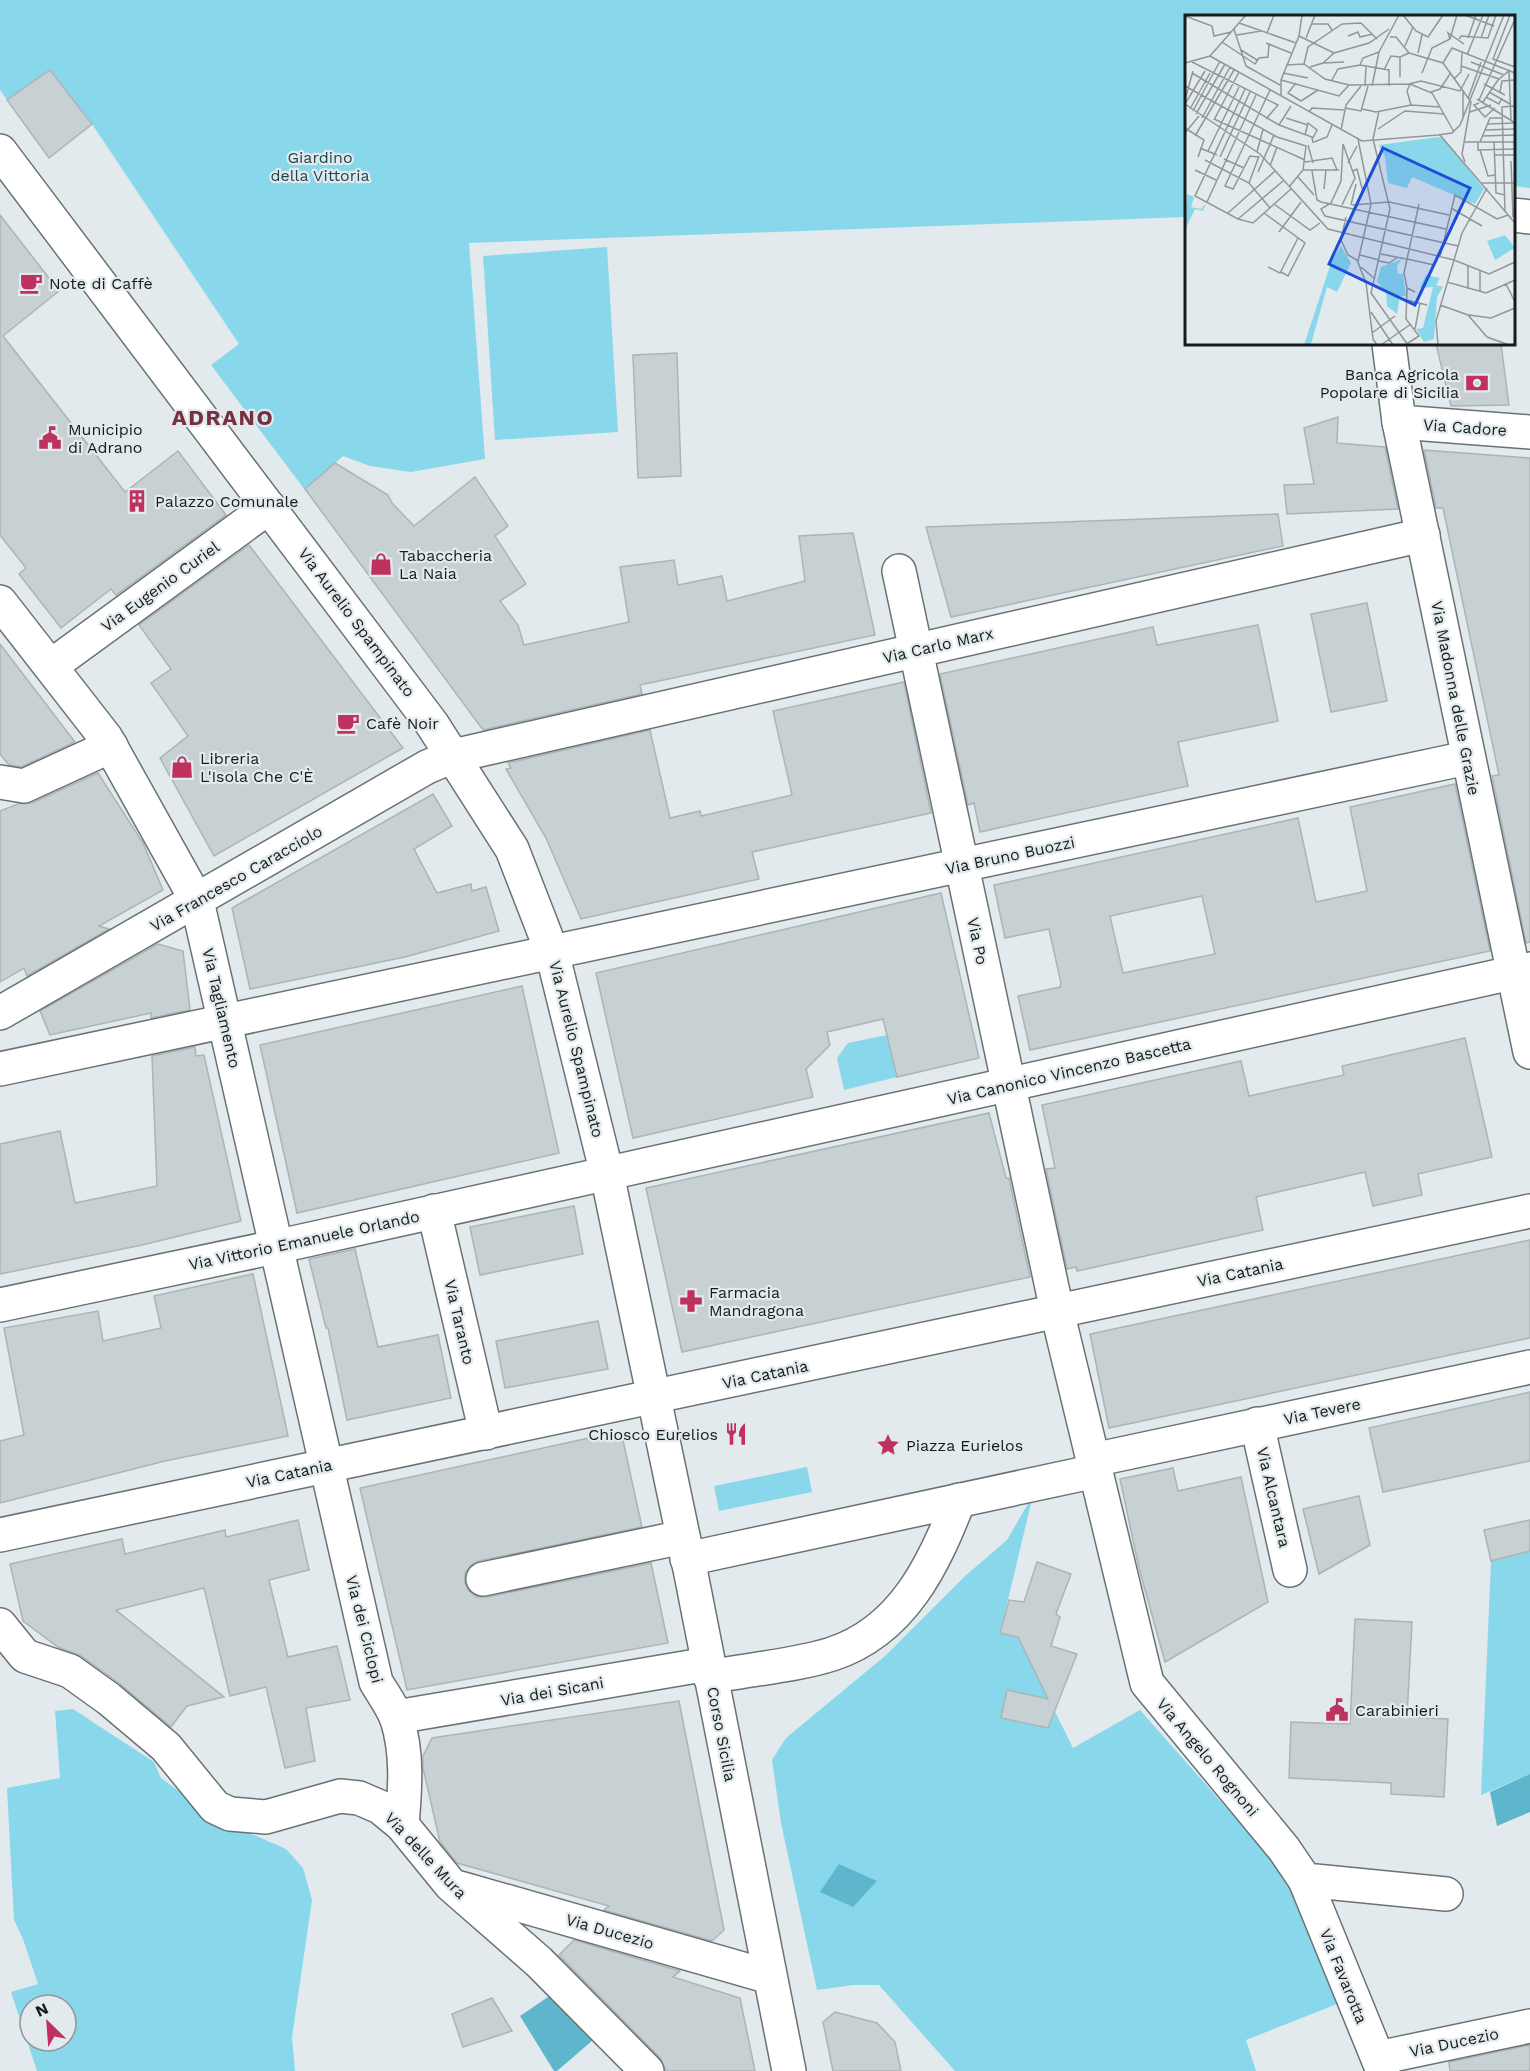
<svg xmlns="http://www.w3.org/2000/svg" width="1530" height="2071" font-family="'Work Sans',sans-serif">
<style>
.green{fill:#89d7eb;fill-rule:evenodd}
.water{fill:#5db6cc}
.building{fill:#c7d0d2;stroke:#acb4b6;stroke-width:1.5;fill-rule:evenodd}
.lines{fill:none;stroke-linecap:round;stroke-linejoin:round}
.minor-casing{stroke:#6a7274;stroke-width:36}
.tertiary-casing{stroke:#6a7274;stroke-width:36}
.minor{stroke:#fff;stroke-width:33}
.tertiary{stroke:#fff;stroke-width:33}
.labels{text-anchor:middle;stroke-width:4.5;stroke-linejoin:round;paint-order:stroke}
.park-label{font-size:16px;fill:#1c454f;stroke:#e2eaed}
.poi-label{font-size:16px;fill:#181b1c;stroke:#e2eaed;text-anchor:start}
.street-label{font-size:16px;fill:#181b1c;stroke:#e2eaed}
.district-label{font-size:22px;font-weight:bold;letter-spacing:1.5px;fill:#763042;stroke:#e2eaed}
.inset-road{fill:none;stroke:#919799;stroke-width:1.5}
.view{fill:#1d4ed8;fill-opacity:0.15;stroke:#1d4ed8;stroke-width:3}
.inset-edge{fill:none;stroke:#181b1c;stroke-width:3}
</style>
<rect width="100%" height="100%" fill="#e2eaed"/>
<g class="green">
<polygon points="0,0 1530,0 1530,188 1514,186 1514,16 1186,16 1186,217 469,243 485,459 411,472 370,466 343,456 305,490 211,365 239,344 92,124 50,70 7,100 0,90"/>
<polygon points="607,247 618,432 495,440 483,256"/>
<polygon points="887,1035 897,1077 844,1090 837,1058 848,1043"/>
<polygon points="807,1467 812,1492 719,1511 714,1486"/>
<polygon points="1033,1495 1000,1633 1018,1637 1073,1748 1140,1710 1276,1864 1290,1885 1337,2004 1246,2040 1256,2071 955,2071 879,1985 853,1985 817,1990 781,1823 772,1760 786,1738 885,1656 965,1576 1007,1540"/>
<polygon points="1530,1551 1530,1774 1481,1795 1491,1561"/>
<path d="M73,1709L154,1762L161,1778L217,1819L286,1849L303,1868L312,1900L292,2037L295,2071H37L11,1992L38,1984L23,1939L14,1920L7,1788L60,1778L55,1711ZM30,2005H66V2041H30Z"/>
</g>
<g class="water">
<polygon points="1530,1774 1530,1812 1497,1826 1490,1792"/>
<polygon points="839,1864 877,1881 853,1907 820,1892"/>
<polygon points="551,1995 593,2040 557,2071 554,2071 520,2016"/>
</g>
<g class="building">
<polygon points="50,70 92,124 49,158 7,100"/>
<polygon points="0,215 59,291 3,336 125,492 178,451 226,515 116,595 111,589 61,628 19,574 26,568 0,535"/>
<polygon points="1436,344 1501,344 1509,405 1451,406"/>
<polygon points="677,353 681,476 638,478 633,355"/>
<polygon points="1338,417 1337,443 1385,447 1398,509 1287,514 1284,485 1314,484 1304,428"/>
<polygon points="1424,450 1530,458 1530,942 1526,943 1492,776 1499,775 1443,508 1436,508"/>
<polygon points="335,463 388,495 392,503 414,526 475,477 508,526 495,536 526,584 500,601 518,625 524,645 629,622 620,567 674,560 678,585 722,576 727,601 805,581 799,536 853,533 875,635 640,685 642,694 483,730 305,489"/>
<polygon points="1278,514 1283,546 951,617 926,527"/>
<polygon points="249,545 403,748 214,856 160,758 188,736 151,683 171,669 139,625"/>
<polygon points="1367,603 1387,701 1331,712 1311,614"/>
<polygon points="1258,625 1278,721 1178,742 1188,786 980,832 974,803 968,805 940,674 1153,627 1157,645"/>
<polygon points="0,644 75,742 21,767 9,765 0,754"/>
<polygon points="904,682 931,813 752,852 759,879 581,919 546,838 506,769 511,768 508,763 650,730 670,818 700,811 701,816 792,795 773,711"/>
<polygon points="98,773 143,843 163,890 99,926 109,929 27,976 24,968 0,982 0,811 18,804 32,803"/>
<path d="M1455,784L1490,951L1030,1050L1018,996L1060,987L1061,983L1049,929L1005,938L994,885L1298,818L1316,902L1367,891L1350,807ZM1202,896L1215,954L1123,973L1110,916Z"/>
<polygon points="433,794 452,826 414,849 437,893 471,884 472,891 486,887 499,931 405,957 250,989 232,908"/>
<polygon points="941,893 979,1058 897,1077 883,1019 827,1032 830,1045 806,1069 813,1097 633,1138 596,973"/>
<polygon points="158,944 183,951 190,1010 151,1018 151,1013 50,1035 40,1011"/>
<polygon points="522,986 559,1153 297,1213 260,1045"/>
<polygon points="1465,1038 1492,1157 1418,1174 1422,1195 1373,1206 1365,1172 1256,1197 1263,1230 1077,1271 1076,1267 1067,1269 1046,1169 1055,1168 1042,1105 1241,1061 1249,1096 1344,1075 1342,1066"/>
<polygon points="195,1047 196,1056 204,1055 241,1221 142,1245 0,1274 0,1144 60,1131 75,1203 157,1186 152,1056"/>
<polygon points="989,1113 1006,1178 1009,1178 1030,1277 682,1352 646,1188"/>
<polygon points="574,1206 583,1254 480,1275 470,1227"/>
<polygon points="1530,1240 1530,1338 1109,1428 1090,1334"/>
<polygon points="355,1249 378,1347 438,1335 451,1398 347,1420 328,1328 326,1328 309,1259"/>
<polygon points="253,1274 288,1436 165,1461 0,1503 0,1441 24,1435 4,1328 98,1311 103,1341 161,1328 154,1296"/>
<polygon points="598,1321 608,1369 505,1388 496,1341"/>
<polygon points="1530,1392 1530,1461 1383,1492 1369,1428"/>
<polygon points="621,1431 642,1527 479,1561 471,1565 465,1573 465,1583 469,1591 477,1597 487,1597 651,1563 668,1643 407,1690 360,1488"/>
<polygon points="1173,1468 1178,1491 1241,1477 1268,1602 1165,1662 1139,1568 1120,1479"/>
<polygon points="1359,1496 1370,1545 1319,1574 1303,1509"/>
<polygon points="298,1520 309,1570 269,1580 288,1657 337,1646 350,1700 306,1708 315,1761 285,1768 266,1687 230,1696 204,1588 116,1610 224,1697 187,1706 171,1727 120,1684 81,1656 58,1647 23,1621 10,1564 122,1539 125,1554 225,1530 226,1537"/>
<polygon points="1530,1520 1530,1551 1491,1561 1484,1530"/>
<polygon points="1037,1562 1071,1574 1056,1614 1060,1617 1051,1646 1077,1654 1048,1728 1001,1718 1007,1690 1048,1699 1018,1637 1000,1633 1009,1600 1024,1602"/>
<polygon points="1355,1619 1412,1622 1407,1717 1448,1719 1444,1797 1391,1794 1391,1783 1289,1778 1291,1722 1350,1724"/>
<polygon points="679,1701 724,1930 712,1941 604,1910 609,1906 457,1863 440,1842 423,1768 423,1756 432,1738"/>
<polygon points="574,1940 680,1971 673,1977 740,1998 755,2071 666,2071 660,2058 559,1955"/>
<polygon points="492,1998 512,2031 463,2047 452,2014"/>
<polygon points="835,2012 877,2023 895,2042 901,2071 833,2071 823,2022"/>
<polygon points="1530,2045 1530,2071 1450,2071 1449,2062"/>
</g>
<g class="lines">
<g class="minor-casing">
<g id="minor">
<polyline points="0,151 432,724 512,849 552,952 607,1174 691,1574 789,2071"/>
<polyline points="1514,215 1530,217"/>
<polyline points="1389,344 1399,422 1530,1052"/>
<polyline points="1399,422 1530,432"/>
<polyline points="899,571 1057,1311 1147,1683 1284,1849 1305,1880 1446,1894"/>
<path d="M0,602L106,738L197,901L376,1682C383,1694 392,1706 397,1719C408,1754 405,1789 402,1825"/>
<polyline points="51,666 269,507"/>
<polyline points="0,782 24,786 111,746"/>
<polyline points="0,1013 427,767 453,756 1423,535"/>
<polyline points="0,1069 1467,758"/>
<polyline points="434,1211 486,1433"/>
<polyline points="0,1305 275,1247 1530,969"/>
<polyline points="1257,1424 1290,1570"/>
<polyline points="1093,1460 1530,1367"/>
<polyline points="687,1559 1096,1471"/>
<polyline points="483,1579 683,1537"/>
<polyline points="0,1625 25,1656 70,1671 109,1699 166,1747 215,1807 230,1814 266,1817 340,1796 359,1798 380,1807 402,1825 451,1885 539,1962 647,2071"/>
<path d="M710,1677C749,1669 795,1666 832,1654C903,1631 934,1564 959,1500"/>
<polyline points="396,1717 708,1664"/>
<polyline points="1305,1880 1383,2071"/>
<polyline points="460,1888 770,1977"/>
<polyline points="1378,2058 1530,2026"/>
</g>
</g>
<g class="tertiary-casing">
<polyline id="tertiary" points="0,1535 1530,1211"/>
</g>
<use href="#minor" class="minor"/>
<use href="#tertiary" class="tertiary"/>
</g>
<defs>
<g id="cafe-bare" transform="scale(1.8)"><path d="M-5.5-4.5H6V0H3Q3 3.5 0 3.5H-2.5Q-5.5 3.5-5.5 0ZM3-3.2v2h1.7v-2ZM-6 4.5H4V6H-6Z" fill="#bf315f" stroke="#e2eaed" stroke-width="2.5" paint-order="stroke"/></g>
<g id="bank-bare" transform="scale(1.8)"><path d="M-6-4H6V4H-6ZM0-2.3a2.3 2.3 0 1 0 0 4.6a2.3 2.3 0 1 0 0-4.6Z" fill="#bf315f" stroke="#e2eaed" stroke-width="2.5" paint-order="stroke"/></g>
<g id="civic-bare" transform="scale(1.8)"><path d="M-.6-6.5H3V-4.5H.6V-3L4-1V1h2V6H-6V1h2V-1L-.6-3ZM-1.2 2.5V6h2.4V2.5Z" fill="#bf315f" stroke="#e2eaed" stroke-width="2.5" paint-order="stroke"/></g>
<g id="building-bare" transform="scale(1.8)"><path d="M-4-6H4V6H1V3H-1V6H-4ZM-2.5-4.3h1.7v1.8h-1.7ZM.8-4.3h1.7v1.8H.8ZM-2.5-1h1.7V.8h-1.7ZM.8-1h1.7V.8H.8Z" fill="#bf315f" stroke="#e2eaed" stroke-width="2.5" paint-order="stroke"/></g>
<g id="shop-bare" transform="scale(1.8)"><path d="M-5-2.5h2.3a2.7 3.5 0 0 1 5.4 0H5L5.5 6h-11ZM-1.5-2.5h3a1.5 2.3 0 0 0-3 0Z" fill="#bf315f" stroke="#e2eaed" stroke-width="2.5" paint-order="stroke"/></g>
<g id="pharmacy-bare" transform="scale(1.8)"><path d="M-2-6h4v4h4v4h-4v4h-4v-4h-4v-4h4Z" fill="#bf315f" stroke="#e2eaed" stroke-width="2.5" paint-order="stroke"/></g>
<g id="restaurant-bare" transform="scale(1.8)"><path d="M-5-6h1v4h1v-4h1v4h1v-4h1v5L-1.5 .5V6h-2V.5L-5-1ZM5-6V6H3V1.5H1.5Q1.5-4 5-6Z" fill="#bf315f" stroke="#e2eaed" stroke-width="2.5" paint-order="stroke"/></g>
<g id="sight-bare" transform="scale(1.8)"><path d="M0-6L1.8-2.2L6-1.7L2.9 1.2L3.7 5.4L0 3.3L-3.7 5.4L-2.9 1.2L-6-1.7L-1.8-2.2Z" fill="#bf315f" stroke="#e2eaed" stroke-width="2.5" paint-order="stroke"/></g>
</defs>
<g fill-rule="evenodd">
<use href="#cafe-bare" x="31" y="283"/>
<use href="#bank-bare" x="1477" y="383"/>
<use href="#civic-bare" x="50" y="438"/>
<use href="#building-bare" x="137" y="501"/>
<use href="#shop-bare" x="381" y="564"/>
<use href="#cafe-bare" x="348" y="723"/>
<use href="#shop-bare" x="182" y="767"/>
<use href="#pharmacy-bare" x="691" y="1301"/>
<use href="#restaurant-bare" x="736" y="1434"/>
<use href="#sight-bare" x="888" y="1445"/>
<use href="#civic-bare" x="1337" y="1710"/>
</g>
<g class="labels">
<g class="park-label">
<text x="320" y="163">Giardino<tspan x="320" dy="18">della Vittoria</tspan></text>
</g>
<g class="poi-label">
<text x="49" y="289">Note di Caffè</text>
<text x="1459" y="380" text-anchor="end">Banca Agricola<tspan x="1459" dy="18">Popolare di Sicilia</tspan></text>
<text x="68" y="435">Municipio<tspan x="68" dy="18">di Adrano</tspan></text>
<text x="155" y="507">Palazzo Comunale</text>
<text x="399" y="561">Tabaccheria<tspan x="399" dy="18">La Naia</tspan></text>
<text x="366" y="729">Cafè Noir</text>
<text x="200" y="764">Libreria<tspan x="200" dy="18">L'Isola Che C'È</tspan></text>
<text x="709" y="1298">Farmacia<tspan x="709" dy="18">Mandragona</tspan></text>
<text x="718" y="1440" text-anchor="end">Chiosco Eurelios</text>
<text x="906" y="1451">Piazza Eurielos</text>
<text x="1355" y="1716">Carabinieri</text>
</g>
<g class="street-label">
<text transform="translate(1465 427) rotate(4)" y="6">Via Cadore</text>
<text transform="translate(160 586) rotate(-36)" y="6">Via Eugenio Curiel</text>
<text transform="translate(357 622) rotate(53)" y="6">Via Aurelio Spampinato</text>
<text transform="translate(938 645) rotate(-13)" y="6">Via Carlo Marx</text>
<text transform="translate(1456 698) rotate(79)" y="6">Via Madonna delle Grazie</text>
<text transform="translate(1010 855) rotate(-12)" y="6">Via Bruno Buozzi</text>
<text transform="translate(236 878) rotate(-30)" y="6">Via Francesco Caracciolo</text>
<text transform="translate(978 941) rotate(78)" y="6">Via Po</text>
<text transform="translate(222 1008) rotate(77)" y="6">Via Tagliamento</text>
<text transform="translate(577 1049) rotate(76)" y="6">Via Aurelio Spampinato</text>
<text transform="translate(1069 1071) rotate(-13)" y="6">Via Canonico Vincenzo Bascetta</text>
<text transform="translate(304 1240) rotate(-12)" y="6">Via Vittorio Emanuele Orlando</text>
<text transform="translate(1240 1272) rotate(-12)" y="6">Via Catania</text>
<text transform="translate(460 1322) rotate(77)" y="6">Via Taranto</text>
<text transform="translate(765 1374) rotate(-12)" y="6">Via Catania</text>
<text transform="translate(1322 1411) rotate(-12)" y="6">Via Tevere</text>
<text transform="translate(289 1473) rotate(-12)" y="6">Via Catania</text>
<text transform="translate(1274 1497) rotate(77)" y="6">Via Alcantara</text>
<text transform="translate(365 1629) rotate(76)" y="6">Via dei Ciclopi</text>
<text transform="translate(552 1691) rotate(-10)" y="6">Via dei Sicani</text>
<text transform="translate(722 1734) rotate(79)" y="6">Corso Sicilia</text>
<text transform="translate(1208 1757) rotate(50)" y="6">Via Angelo Rognoni</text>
<text transform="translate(426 1855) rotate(47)" y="6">Via delle Mura</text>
<text transform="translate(610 1931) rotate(16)" y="6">Via Ducezio</text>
<text transform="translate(1344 1976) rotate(68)" y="6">Via Favarotta</text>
<text transform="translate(1454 2042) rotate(-12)" y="6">Via Ducezio</text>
</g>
<g class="district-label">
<text x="223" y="425">ADRANO</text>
</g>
</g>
<g transform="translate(1185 15)">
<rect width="330" height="330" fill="#e2eaed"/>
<path d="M253,122L258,123L299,174L290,189L227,162L222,173L203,168L200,142L194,130ZM2,179L9,182L6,192L16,194L21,188L18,196L10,194L0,215ZM320,220L330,233L310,245L302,226ZM156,231L166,248L152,277L142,272L126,329L119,330L147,245ZM217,244L212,251L213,259H218L221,281H215L212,299L202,291L201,278L192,266L196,252ZM241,260L255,263L251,270L258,272L252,282L249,324L239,327L231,314L238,313L248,272L235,273Z" fill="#89d7eb"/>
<path class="inset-road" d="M218,0L231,16L243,22L258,0M280,0L309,11M325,0L308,44L330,52M0,1L27,11L29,21L46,17M54,8L111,28M127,9H143L147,15M157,9L176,8L192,24M49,14L61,51M82,18L89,0M52,20L76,16M114,21L149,38M163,21L173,17L175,22L188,19M205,22H211L224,38M121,23L130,0M283,23L291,0M296,23L304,0M265,24L263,18L279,29M274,24L276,21L303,23L311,0M37,27L70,49M81,28L106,38M220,31L228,12M56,35L72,45M224,38L258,48L286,87L277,139L280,147M233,38L237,20M282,40L298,0M25,41L177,126L253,120L267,118L275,110L319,0M7,47L93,90L81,104M286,47L319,60M0,48L25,41L61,0M138,48L159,47M258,48L267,33L330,58M70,49L74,43L83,42L84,29M119,49L123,32L157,9M101,50L119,49L140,64L164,70L225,69L247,78L269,117M175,50L178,43L194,37M61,51L95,70M276,51L314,64M125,52L138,48L149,38L184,28L204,14M199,55L206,41L215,42L224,38M324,56L326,105M7,58L94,110L127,122L128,128M98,58L123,63M237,58L247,33L265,24L272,0M215,62V42M269,64L276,57L277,38M96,65L154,81L164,70M147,65L153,54L175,50L204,55V71M111,68L103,78L116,86L133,75M224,69L236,66L275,76L284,59M225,69L222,76L226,90M299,69L320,80M0,71L92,122L121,131M180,71L181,52M187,71L194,37L214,0M60,74L10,181L53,204L68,208L106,174M246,77L255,74L265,59M278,77V104M304,77L325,89M315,77L317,66L330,65M96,81V65L114,21L117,0M301,82L314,89L317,83M283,84L296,47M292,84L330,108M0,85L8,56M294,85L330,4M298,87L313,65L325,55M294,88L289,90L300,102L310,93M0,89L75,139L143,214L269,245L304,259L330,247M0,89L20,56M160,93L176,96L183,71M5,94L25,58M177,94L191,97L226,90L255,92M8,96L35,46M194,96L188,124L205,194L186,278L223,330M124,97L127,93L159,95M285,97L306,90M11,99L40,49M17,103L45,52M101,103L123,110M29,104L120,145M29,105L54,57M303,109L330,108M94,110L106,91M0,113L19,125L13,142M193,114L220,96L259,99M156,115L161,90L176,71M300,115L330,114M0,118L14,101M120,120L123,108L132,115L128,123M255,120L330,208M10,121L49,55M297,121L330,120M173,124L186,189L173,246M129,127L142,122L147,110M280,127H330M293,127V135L330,134M295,127L305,103H317M309,127L311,178L320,180M123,130L128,148M15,133L32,140M295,135L303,161L311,160M23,136L54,72M72,137L78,114M309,140H330M35,142L65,77M73,142L65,141L48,174L40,171L85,75M39,144L59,153M20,145L64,168L85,193M326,146L328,202M120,147L147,143L152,155M163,148L172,131M85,151L92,132M10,155L31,165M118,155H154M127,156L132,185L136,187M168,156L172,154L178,177M73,157L89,120M113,162L129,180M64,168L74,141M297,168H330M104,172L118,155L121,131M139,174L141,155M22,187L71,80M136,187L261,214M89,189L125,215L135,208M157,190L170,163L158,129L156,166L146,188L136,194L140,201L273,231M166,190L171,169M167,190L204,187L264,200M266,193L297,211M320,197L317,92L330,91M43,198L90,156M79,198L120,228L103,261L96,257M161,202L156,225L163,240L172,245L181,268L188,324L192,330M53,204L98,166M94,217L116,187M196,239L221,244M175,240L194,245M255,242L270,180L312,204L323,200M222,244L249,250M194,246L204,248L213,242M283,250V274M83,252L95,258L113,223M176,252L190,264M295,255V277M262,267L301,278L330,265M321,269L330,287M230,277L222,273L219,258L234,189M222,285L242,290M255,290L283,300L302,322L324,330M186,297L208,330M284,300L306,303L330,293M230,314L235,288M187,318L210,301M196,330L226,309M220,330L234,321L221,304L222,273M253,330L251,306L277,218L302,173"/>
<path class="view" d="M198,133L285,173L230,290L144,249Z"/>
<rect width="330" height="330" class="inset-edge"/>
</g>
<g transform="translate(48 2023) rotate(335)"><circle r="28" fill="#e2eaed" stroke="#919799" stroke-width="1.5"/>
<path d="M0-4.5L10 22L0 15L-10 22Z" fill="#bf315f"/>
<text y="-9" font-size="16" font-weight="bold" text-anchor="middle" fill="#181b1c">N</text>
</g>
</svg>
